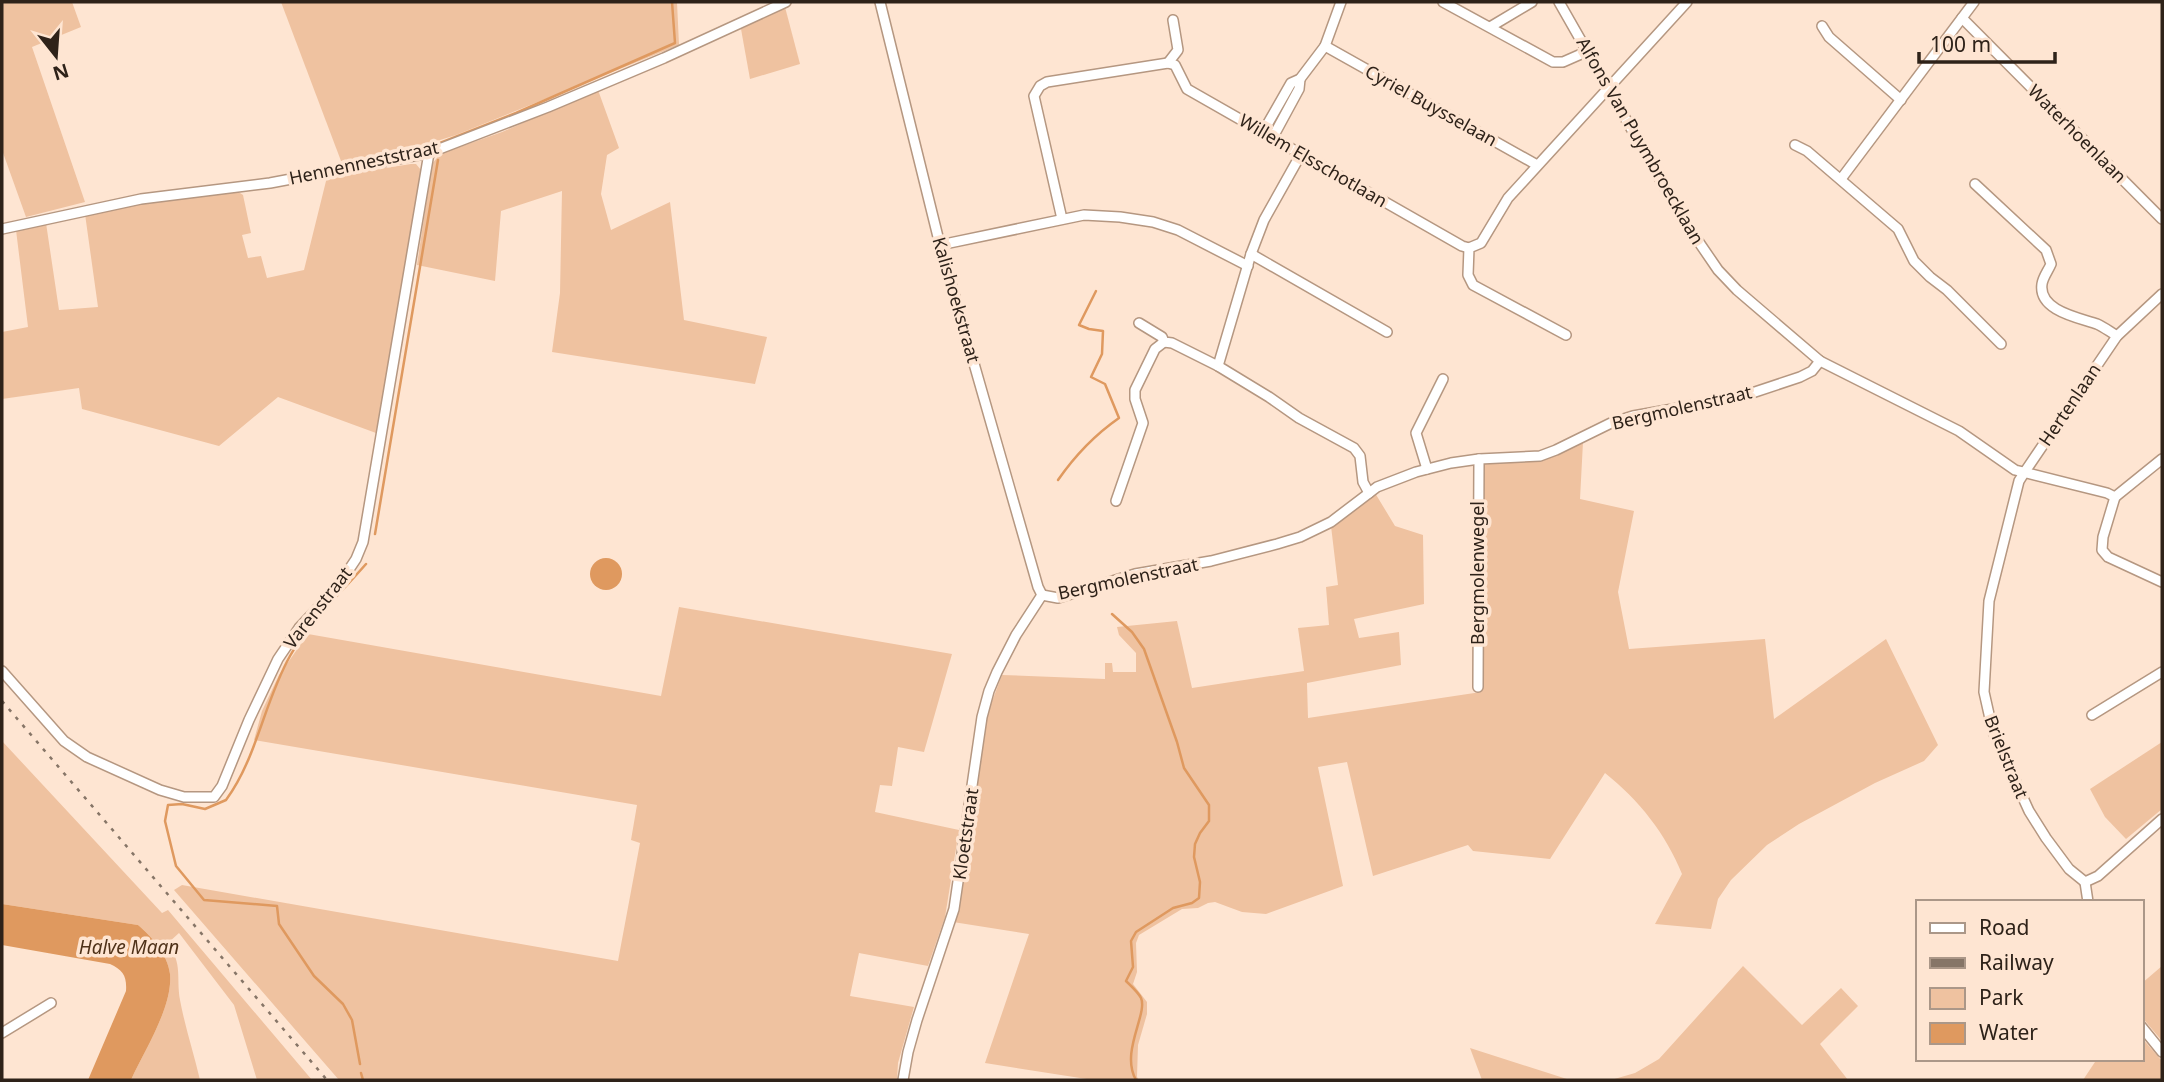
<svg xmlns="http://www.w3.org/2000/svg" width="2164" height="1082" font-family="'Noto Sans',sans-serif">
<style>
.green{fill:#efc2a0}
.water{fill:#df995f}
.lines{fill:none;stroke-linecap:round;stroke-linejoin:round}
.stream{stroke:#df995f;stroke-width:2.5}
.minor-casing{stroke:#b59781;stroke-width:12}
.minor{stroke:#fff;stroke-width:9}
.rail{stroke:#867567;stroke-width:2.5;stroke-dasharray:3.5 7;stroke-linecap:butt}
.labels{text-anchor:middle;stroke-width:7;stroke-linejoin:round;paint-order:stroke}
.street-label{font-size:18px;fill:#2e2219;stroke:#fee5d2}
.water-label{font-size:19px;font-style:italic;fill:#4f3219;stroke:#fee5d2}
</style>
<rect width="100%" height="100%" fill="#fee5d2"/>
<g class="green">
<polygon points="2,2 72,2 81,27 32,47 85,202 26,217 2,150"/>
<polygon points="281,2 677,2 679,45 456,135 405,151 341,161"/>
<polygon points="785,7 800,64 750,79 741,29"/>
<polygon points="598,90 619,148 607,155 601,194 611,230 670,202 684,320 767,337 755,384 552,352 560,293 562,191 501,211 495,281 417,265 432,164 440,154 502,132"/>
<polygon points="411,164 416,164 421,170 420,177 376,433 278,397 219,446 82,409 79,388 2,399 2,332 28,327 16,230 46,223 59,310 98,307 85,214 138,203 237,191 243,195 251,233 242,235 248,258 261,256 267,278 304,270 327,177"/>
<path d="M1583,442L1580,499L1634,511L1618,592L1629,649L1765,639L1774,719L1886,639L1938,745L1924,761L1875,783L1799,824L1767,845L1731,880L1718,899L1711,929L1655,924L1682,874C1666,834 1639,800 1605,773L1550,859L1473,851L1468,845L1373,876L1347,762L1318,767L1343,886L1266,914L1242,912L1215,902L1208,903L1198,908L1182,909L1139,935L1136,943L1137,972L1133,984L1147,1002V1014L1138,1045L1137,1077L1139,1080H1093L985,1063L1029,934L953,922L959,904L988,712L1002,675L1105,679V663H1112L1113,672H1136V653L1119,635L1117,627L1177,621L1192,688L1304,671L1298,628L1329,625L1326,587L1338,585L1331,526L1375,493L1395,526L1423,535L1424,604L1354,619L1359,638L1399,632L1401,665L1307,683L1308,718L1481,692L1480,463L1542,461Z"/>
<polygon points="679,607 952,654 924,752 898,747 892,786 880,785 875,812 959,830 945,917 928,966 859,953 850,996 914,1007 898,1063 897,1080 339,1080 174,890 182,885 618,961 640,843 631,840 637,805 254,740 262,711 279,675 308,634 661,696"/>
<path d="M2,741L162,913L168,910L312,1080H257L234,1005L179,933L168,943C183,966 176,976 180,1000C185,1027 194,1054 200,1080H131C144,1051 173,1007 170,974C168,955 152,937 138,925L2,904Z"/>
<polygon points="2162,742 2162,809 2126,839 2105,817 2090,789"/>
<polygon points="1743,966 1802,1025 1841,988 1858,1006 1820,1044 1848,1080 1611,1080 1635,1073 1659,1059"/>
<polygon points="2162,966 2162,1041 2141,1016 2141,984"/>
<polygon points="2141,1037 2162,1061 2162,1080 2083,1080 2097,1059 2122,1059 2126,1062 2127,1059 2141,1059"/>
<polygon points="1470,1048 1570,1080 1482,1080"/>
</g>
<g class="water">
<circle cx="606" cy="574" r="16"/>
<path d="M2,904L138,925C152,937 168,955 170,974C173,1007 144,1051 131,1080H88L126,991C127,976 123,970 110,964L2,945Z"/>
</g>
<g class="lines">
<g class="stream">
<polyline points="435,145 516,113 675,43 672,2"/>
<path d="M1058,480C1074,457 1096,434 1119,418L1105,384L1091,377L1102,354L1103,331L1089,329L1079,325L1096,291"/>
<polyline points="375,534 438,160"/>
<path d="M1112,614L1132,632L1144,649L1177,742L1184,768L1209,805V821L1200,833L1195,844L1194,857L1200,882L1199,898L1192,903L1173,908L1136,932L1131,941L1133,967L1126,981C1131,986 1138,992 1141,998C1148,1014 1120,1052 1136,1080"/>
<path d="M360,1064L352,1020L343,1004L314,976L279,924L277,906L204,900L176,866L165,821L168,805L182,804L205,809L226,800C257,758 264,702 290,656C309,622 340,594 366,564"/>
<polyline points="361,1073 363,1080"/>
</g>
<g class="minor-casing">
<g id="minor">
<polyline points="880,2 940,245 1038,587 1042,595"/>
<polyline points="1443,2 1553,62 1563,62 1588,51"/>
<polyline points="1559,2 1681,216 1718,270 1737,290 1820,361 1959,431 2015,470 2107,493 2115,497"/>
<polyline points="1962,18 2162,219"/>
<polyline points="1822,26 1829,37 1901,100"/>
<polyline points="1490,27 1532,2"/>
<polyline points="1325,46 1537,165"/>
<polyline points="1168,63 1178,50 1173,20"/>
<polyline points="1263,132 1291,83 1300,79 1325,46 1341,2"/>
<polyline points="1273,137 1299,89 1300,79"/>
<polyline points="1795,145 1807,151 1898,229 1914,261 1930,277 1947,290 2001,344"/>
<polyline points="1841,179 1974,2"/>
<path d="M1975,184L2046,250L2051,264C2048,271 2043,277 2042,284C2038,311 2080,318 2097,324C2104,327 2110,332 2117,336"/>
<polyline points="1062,219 1034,96 1040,86 1047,82 1168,63 1175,65 1187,89 1462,246 1469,248"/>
<polyline points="2,229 141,199 270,183 429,153 548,107 664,58 786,2"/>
<polyline points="940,245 1084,215 1120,217 1153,222 1178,230 1248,266"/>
<polyline points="1251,254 1387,332"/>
<polyline points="1139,323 1162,337 1164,342 1172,343 1218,366 1269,397 1299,418 1354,448 1360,456 1363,482 1369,493"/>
<polyline points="1566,335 1473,285 1468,275 1469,248 1481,243 1508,198 1687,2"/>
<polyline points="1218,366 1251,254 1264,220 1301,154"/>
<polyline points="1427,469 1416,433 1443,379"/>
<polyline points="2115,497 2103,537 2102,550 2108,557 2162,582"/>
<polyline points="2115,497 2162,459"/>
<polyline points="1116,501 1143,423 1135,399 1135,390 1155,349 1164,342"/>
<polyline points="1042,595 1058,598 1135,574 1211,561 1277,544 1300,537 1331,522 1377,487 1416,472 1451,463 1479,459 1540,456 1556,450 1611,423 1633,416 1713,402 1752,393 1800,377 1812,371 1820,361"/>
<polyline points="2,671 64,741 87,757 160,790 184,797 214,797 222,786 249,720 278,659 299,628 336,589 356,559 363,542 429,153"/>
<polyline points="1478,687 1479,459"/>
<polyline points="2092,715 2162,672"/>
<polyline points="2085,882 2069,869 2046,838 2029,811 1993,732 1984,692 1989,601 2019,481 2024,473 2117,336 2162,294"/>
<polyline points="2085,882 2098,876 2162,819"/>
<polyline points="2085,882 2088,902"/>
<polyline points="2141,1026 2162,1052"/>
<polyline points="2,1033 51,1003"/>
<polyline points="903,1080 908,1052 917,1020 954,909 982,717 989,691 997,672 1016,635 1042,595"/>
</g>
</g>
<use href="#minor" class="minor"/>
<polyline class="rail" points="2,701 327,1080"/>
</g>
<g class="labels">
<g class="street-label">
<text transform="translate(1431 106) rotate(29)" y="6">Cyriel Buysselaan</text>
<text transform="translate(2077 134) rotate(45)" y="6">Waterhoenlaan</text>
<text transform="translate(1640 141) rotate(60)" y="6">Alfons Van Puymbroecklaan</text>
<text transform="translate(1313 161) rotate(30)" y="6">Willem Elsschotlaan</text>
<text transform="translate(364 163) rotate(-12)" y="6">Hennenneststraat</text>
<text transform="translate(956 300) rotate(74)" y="6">Kalishoekstraat</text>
<text transform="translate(2070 405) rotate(-56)" y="6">Hertenlaan</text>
<text transform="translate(1682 408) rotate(-13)" y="6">Bergmolenstraat</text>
<text transform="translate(1478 573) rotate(-90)" y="6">Bergmolenwegel</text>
<text transform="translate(1128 579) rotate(-12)" y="6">Bergmolenstraat</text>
<text transform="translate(318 608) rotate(-52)" y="6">Varenstraat</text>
<text transform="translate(2006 757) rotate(68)" y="6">Brielstraat</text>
<text transform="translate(966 834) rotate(-82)" y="6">Kloetstraat</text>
</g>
<g class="water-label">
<text x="129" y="954">Halve Maan</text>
</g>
</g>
<rect width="2164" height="1082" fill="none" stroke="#2e2219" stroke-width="7"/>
<rect x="1916" y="900" width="228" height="161" fill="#fee5d2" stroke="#ab9788" stroke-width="2"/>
<rect x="1930" y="923" width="35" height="10" fill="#ffffff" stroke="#ab9788" stroke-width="2"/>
<text x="1979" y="935" font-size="21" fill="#2e2219">Road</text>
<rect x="1930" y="958" width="35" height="10" fill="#867567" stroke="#ab9788" stroke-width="2"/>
<text x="1979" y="970" font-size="21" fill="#2e2219">Railway</text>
<rect x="1930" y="988" width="35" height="21" fill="#efc2a0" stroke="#ab9788" stroke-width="2"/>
<text x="1979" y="1005" font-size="21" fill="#2e2219">Park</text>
<rect x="1930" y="1023" width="35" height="21" fill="#df995f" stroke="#ab9788" stroke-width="2"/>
<text x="1979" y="1040" font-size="21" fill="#2e2219">Water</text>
<g transform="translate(56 56) rotate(163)" stroke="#fee5d2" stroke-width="5" paint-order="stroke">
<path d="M0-5L12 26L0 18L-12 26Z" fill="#2e2219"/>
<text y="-10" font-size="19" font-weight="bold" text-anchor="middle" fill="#2e2219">N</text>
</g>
<path d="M1919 52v10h136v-10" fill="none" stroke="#2e2219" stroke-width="3.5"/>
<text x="1930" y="52" font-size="21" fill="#2e2219" stroke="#fee5d2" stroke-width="5" paint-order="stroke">100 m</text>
</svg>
